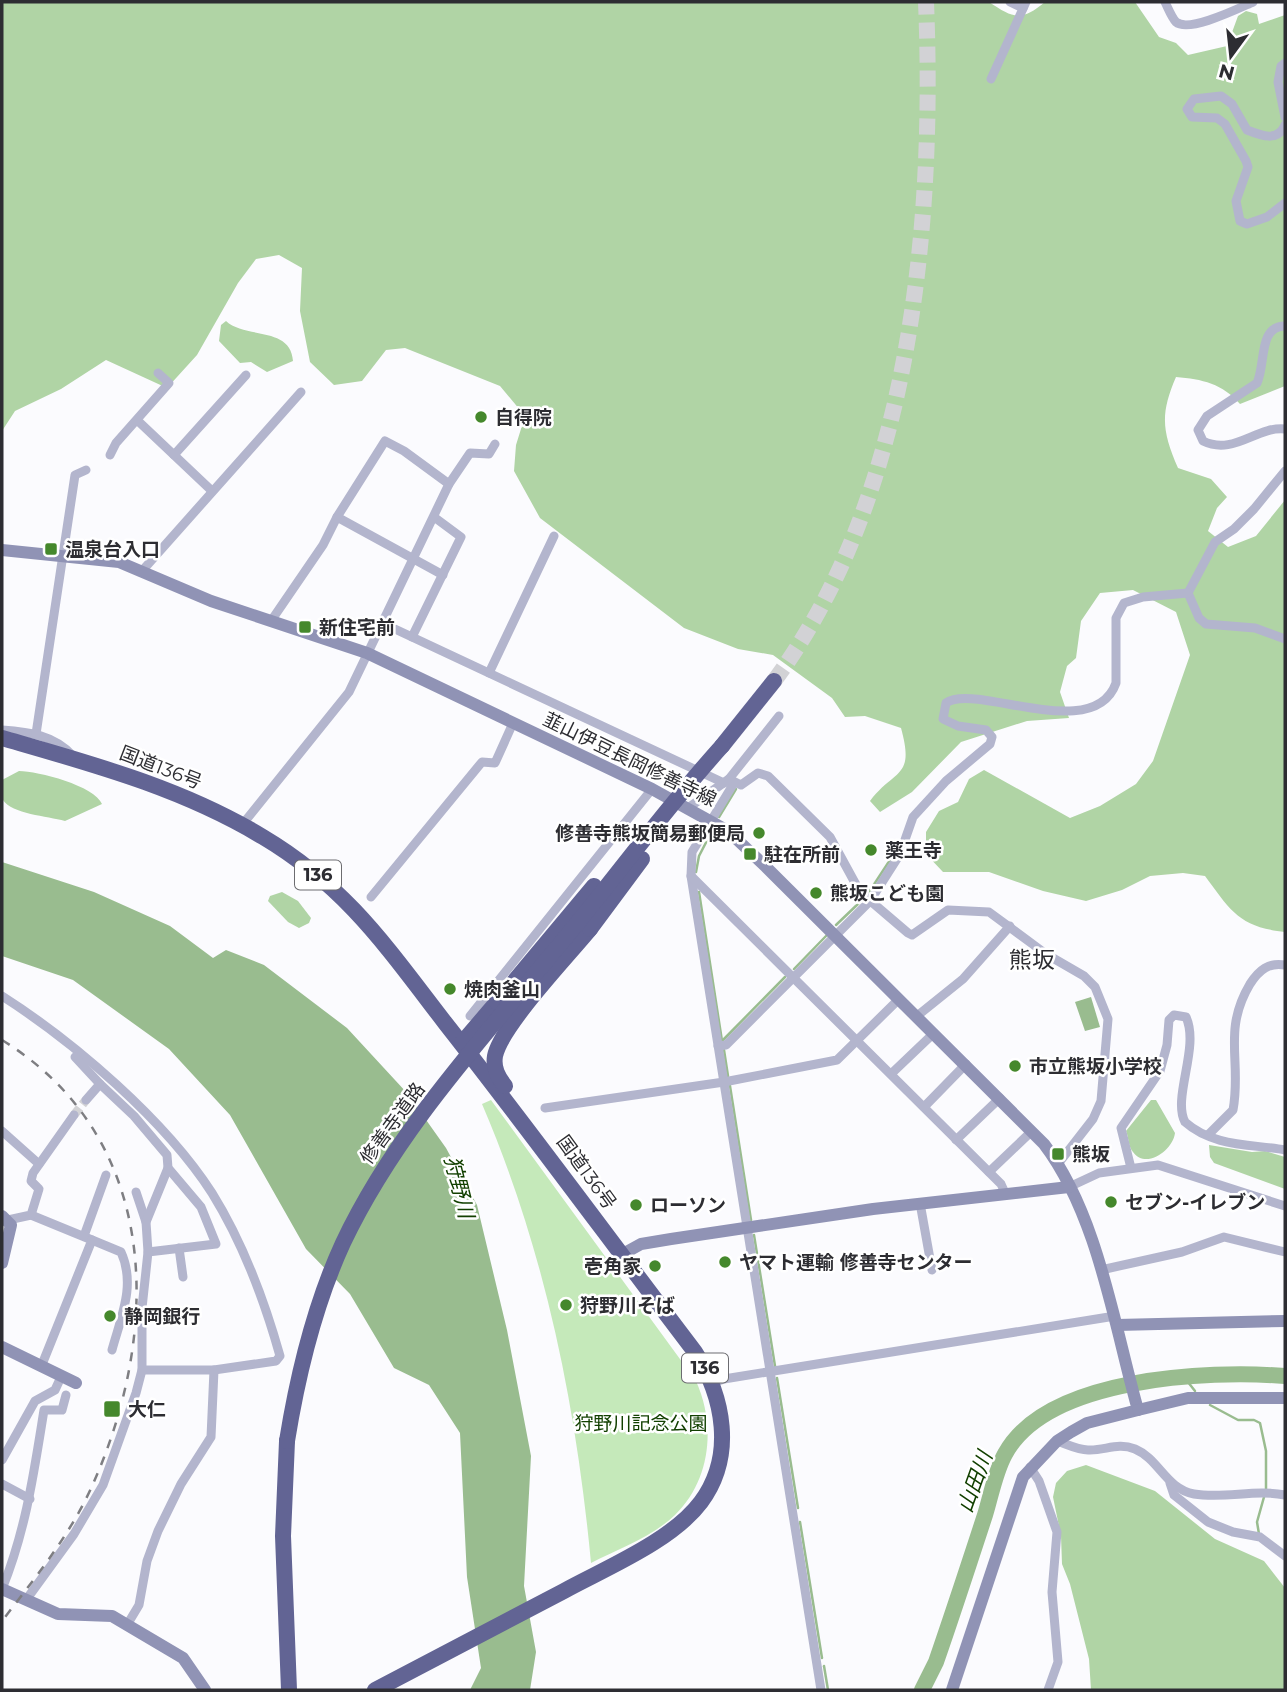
<svg xmlns="http://www.w3.org/2000/svg" width="1287" height="1692" font-family="Montserrat,'Noto Sans JP',sans-serif">
<style>
.green{fill:#c5e9ba}
.forest{fill:#b0d4a5}
.water{fill:#99bc8f}
.lines{fill:none;stroke-linecap:round;stroke-linejoin:round}
.stream{stroke:#99bc8f;stroke-width:2.5}
.river{stroke:#99bc8f;stroke-width:16}
.street-tunnel{stroke:#d2d2d5;stroke-width:9;stroke-dasharray:9 4.5;stroke-linecap:butt}
.highway-tunnel{stroke:#d2d2d5;stroke-width:16;stroke-dasharray:16 8;stroke-linecap:butt}
.street{stroke:#b3b5cd;stroke-width:9}
.secondary{stroke:#9093b5;stroke-width:12}
.highway{stroke:#626494;stroke-width:16}
.rail{stroke:#7e7e82;stroke-width:2.5;stroke-dasharray:9 9;stroke-linecap:butt}
.highway-bridge{stroke:#626494;stroke-width:16}
.poi-dot{fill:#45882c;stroke:#fff;stroke-width:2.5}
.labels{text-anchor:middle;stroke-width:5;stroke-linejoin:round;paint-order:stroke}
.shield{fill:#fff;stroke:#6c6c70;stroke-width:2}
.shield-label{font-size:18px;font-weight:bold;fill:#2d2d32}
.poi-label{font-size:19px;font-weight:bold;fill:#2d2d32;stroke:#fff;text-anchor:start}
.street-label{font-size:19px;fill:#2d2d32;stroke:#fff}
.park-label{font-size:19px;fill:#124000;stroke:#fff}
.water-label{font-size:21px;font-style:italic;fill:#124000;stroke:#fff}
.quarter-label{font-size:23px;fill:#2d2d32;stroke:#fff}
</style>
<rect width="100%" height="100%" fill="#fbfbfe"/>
<path class="green" d="M491,1100L696,1381C716,1425 711,1480 675,1515C652,1537 618,1549 591,1563C576,1404 545,1251 482,1104Z"/>
<g class="forest">
<path d="M2,2H989C1013,18 1021,22 1045,2H1135L1159,37L1176,43L1188,55L1227,46L1238,16L1246,11L1257,14L1259,24L1285,15V386L1240,404C1223,384 1202,379 1176,377C1160,414 1162,431 1178,468L1211,479L1227,497L1217,508L1208,531L1228,547L1256,536L1285,500V932C1239,927 1231,911 1205,876L1183,873L1150,876L1122,890L1086,901L1043,891L989,872H943L926,854V832L939,811L958,802L969,779L984,770L1070,818L1100,806L1136,784L1153,761L1190,655L1176,612L1133,590L1100,593L1081,621L1076,658L1067,666L1060,692L1069,718L1027,721L961,742L912,792L880,812L870,801C895,768 915,779 901,728L865,716L845,717L832,698L773,655L738,649L684,628L540,518L514,471L516,445L525,416L500,386L405,348L386,350L362,381L334,385L310,362L300,311L302,268L279,255L256,259L238,283L197,355L167,388L106,360L61,389L15,411L2,431Z"/>
<path d="M226,321C245,339 291,326 293,361L267,372L251,362L240,363L219,341L221,325Z"/>
<path d="M19,771C38,771 95,786 102,804L65,821C47,816 12,814 3,800L2,780Z"/>
<polygon points="282,892 298,901 311,918 309,923 299,928 288,922 268,901 270,896"/>
<path d="M1151,1100H1156L1175,1133C1173,1150 1146,1170 1133,1152C1128,1146 1129,1138 1126,1131Z"/>
<polygon points="1209,1145 1252,1152 1265,1151 1285,1157 1285,1189 1214,1163 1210,1157"/>
<polygon points="1086,1465 1155,1491 1215,1539 1264,1561 1285,1588 1285,1690 1091,1690 1089,1659 1070,1584 1062,1564 1061,1536 1053,1497 1056,1483 1067,1471"/>
</g>
<g class="water">
<polygon points="2,862 94,892 170,926 213,958 226,950 264,965 347,1028 407,1093 446,1148 477,1205 507,1330 531,1456 524,1586 536,1652 530,1690 470,1690 481,1668 467,1577 460,1433 429,1385 394,1368 350,1294 306,1249 230,1115 169,1049 73,980 2,956"/>
<polygon points="1091,997 1100,1027 1085,1031 1075,1002"/>
</g>
<g class="lines">
<g class="stream">
<polyline points="719,817 736,789"/>
<polyline points="696,872 699,856 713,829"/>
<polyline points="699,892 722,1041"/>
<polyline points="869,892 892,857"/>
<polyline points="836,925 859,903"/>
<polyline points="794,969 827,935"/>
<polyline points="722,1041 785,977"/>
<polyline points="724,1050 728,1076"/>
<polyline points="730,1086 751,1220"/>
<polyline points="754,1235 775,1366"/>
<polyline points="1184,1377 1195,1391"/>
<polyline points="777,1378 798,1508"/>
<polyline points="1210,1405 1238,1420 1254,1420 1260,1423 1266,1451 1266,1491"/>
<polyline points="800,1522 822,1658"/>
<polyline points="1259,1534 1257,1522 1264,1497"/>
<polyline points="824,1666 828,1690"/>
</g>
<path class="river" d="M922,1690L936,1662C953,1613 969,1564 985,1515C991,1496 995,1472 1005,1454C1047,1377 1208,1370 1285,1376"/>
<polyline class="street-tunnel" points="74,1115 86,1100"/>
<path class="highway-tunnel" d="M774,681C911,497 935,224 926,2"/>
<g class="street">
<polyline points="1010,2 1023,8"/>
<path d="M1165,2C1168,8 1172,18 1176,22C1189,33 1239,8 1253,2"/>
<polyline points="1285,63 1281,66 1278,82 1285,117"/>
<polyline points="991,79 1026,2"/>
<path d="M1285,125C1278,142 1262,136 1247,130L1232,104L1221,96L1194,99L1187,109L1192,117L1217,118L1225,124L1246,161L1248,167L1236,201L1240,221L1247,224L1267,217L1285,203"/>
<path d="M1285,326C1258,326 1266,364 1257,383L1207,416L1198,430L1203,441C1234,456 1256,426 1285,429"/>
<polyline points="137,420 212,491"/>
<polyline points="110,455 116,443 169,383 158,373"/>
<polyline points="174,455 246,375"/>
<polyline points="337,517 443,575"/>
<polyline points="434,517 461,537 412,637 724,783"/>
<polyline points="142,571 301,392"/>
<polyline points="1188,593 1215,542 1234,529 1254,509 1285,471"/>
<polyline points="1188,593 1199,618 1206,624 1255,628 1285,639"/>
<polyline points="271,621 323,545 337,517 385,441 404,451 449,484"/>
<polyline points="382,623 412,637"/>
<polyline points="489,673 554,536"/>
<path d="M2,730C29,732 54,735 73,756"/>
<polyline points="36,734 75,475 86,470"/>
<polyline points="729,779 741,785 758,773 768,776 830,837 860,892 908,933 912,935 948,910 989,912 1046,954 1084,976 1095,987 1108,1019 1101,1101 1093,1119 1058,1164"/>
<polyline points="734,783 692,852 691,876 821,1690"/>
<polyline points="688,808 729,779 779,716"/>
<polyline points="242,825 349,692 449,484 470,453 489,454 495,444"/>
<polyline points="691,876 1001,1184 1006,1195"/>
<polyline points="371,897 482,762 495,763 513,723"/>
<path d="M2,996C74,1042 165,1120 212,1193C243,1243 264,1299 280,1356L276,1361L214,1370H142"/>
<polyline points="470,1016 652,789"/>
<polyline points="917,1016 963,979 1010,926"/>
<path d="M718,1046L726,1045L870,901L900,854L913,817L946,781L990,744L992,737L986,730L958,726L943,719L946,703C975,682 1094,745 1116,683V618L1124,603L1143,597L1188,593"/>
<polyline points="75,1057 100,1084 86,1100"/>
<polyline points="891,1074 934,1033"/>
<polyline points="100,1084 134,1116 167,1155 168,1168 201,1207 216,1244 148,1252"/>
<polyline points="924,1107 966,1064"/>
<polyline points="545,1108 724,1082 837,1060 899,999"/>
<polyline points="2,1131 39,1164"/>
<path d="M1209,1134L1233,1110C1242,1062 1222,1031 1250,984C1259,970 1269,962 1285,965"/>
<polyline points="956,1140 1000,1098"/>
<path d="M1131,1168L1121,1128L1160,1071L1167,1045L1169,1020L1174,1015L1186,1017C1200,1047 1172,1098 1185,1122C1213,1147 1252,1144 1285,1150"/>
<polyline points="989,1172 1032,1131"/>
<polyline points="1069,1187 1099,1173 1158,1165 1285,1206"/>
<polyline points="136,1192 146,1222"/>
<polyline points="920,1203 932,1270"/>
<polyline points="31,1215 92,1240 41,1367"/>
<polyline points="8,1220 31,1215 39,1189 31,1181 33,1173 74,1115"/>
<polyline points="84,1236 106,1175"/>
<path d="M92,1240L121,1252C136,1285 121,1317 112,1350"/>
<polyline points="179,1248 183,1277"/>
<polyline points="1101,1270 1182,1252 1224,1237 1285,1252"/>
<polyline points="712,1383 724,1379 1115,1316"/>
<path d="M1057,1441C1066,1444 1078,1450 1088,1450C1105,1451 1117,1442 1135,1449C1159,1459 1166,1489 1194,1494C1225,1499 1255,1489 1285,1495"/>
<polyline points="2,1460 35,1401 55,1390 61,1377"/>
<polyline points="1030,1467 1039,1481 1057,1532 1052,1592 1058,1662 1048,1690"/>
<polyline points="1170,1483 1174,1495 1208,1522 1233,1532 1260,1537 1285,1556"/>
<polyline points="2,1484 30,1499"/>
<path d="M2,1589C26,1530 34,1472 44,1410H62L66,1395"/>
<polyline points="26,1600 74,1534 103,1485 136,1393 142,1370 142,1308 148,1252 146,1222 168,1168"/>
<polyline points="127,1625 139,1605 147,1561 158,1531 181,1484 211,1437 214,1370"/>
</g>
<g class="secondary">
<path d="M2,550L119,562L211,601L367,653L652,789L728,831L766,867L1044,1144C1098,1215 1114,1325 1138,1410L1087,1423L1071,1432L1057,1441L1023,1477L952,1690"/>
<polyline points="2,1216 11,1225 2,1263"/>
<polyline points="621,1255 641,1244 671,1239 873,1209 1069,1187"/>
<polyline points="1117,1325 1285,1321"/>
<polyline points="2,1347 76,1383"/>
<polyline points="1138,1410 1188,1398 1285,1398"/>
<polyline points="2,1589 58,1614 112,1616 183,1658 205,1690"/>
</g>
<g class="highway">
<path d="M2,738C92,764 182,788 263,837C347,887 388,949 446,1024C531,1132 612,1243 695,1352C724,1397 735,1456 701,1502C672,1541 606,1568 564,1591C501,1624 438,1657 375,1690"/>
<polyline points="722,746 774,681"/>
<polyline points="462,1043 497,1002"/>
<path d="M505,1086C498,1077 493,1068 495,1056C501,1026 568,956 590,929"/>
<polyline points="287,1441 283,1536 289,1690"/>
</g>
<path class="rail" d="M2,1040C161,1138 162,1329 93,1484C71,1534 35,1578 2,1621"/>
<g class="highway-bridge">
<polyline points="590,929 642,859"/>
<polyline points="497,1002 594,886"/>
<path d="M287,1441C298,1373 314,1306 343,1243C396,1131 483,1038 561,943C615,878 665,809 722,746"/>
</g>
</g>
<g class="poi-dot">
<circle cx="481" cy="417" r="7"/>
<rect x="44" y="542" width="14" height="14" rx="3.5"/>
<rect x="298" y="620" width="14" height="14" rx="3.5"/>
<circle cx="759" cy="833" r="7"/>
<circle cx="871" cy="850" r="7"/>
<rect x="743" y="847" width="14" height="14" rx="3.5"/>
<circle cx="816" cy="893" r="7"/>
<circle cx="450" cy="989" r="7"/>
<circle cx="1015" cy="1066" r="7"/>
<rect x="1051" y="1147" width="14" height="14" rx="3.5"/>
<circle cx="1111" cy="1202" r="7"/>
<circle cx="636" cy="1205" r="7"/>
<circle cx="725" cy="1262" r="7"/>
<circle cx="655" cy="1266" r="7"/>
<circle cx="566" cy="1305" r="7"/>
<circle cx="110" cy="1316" r="7"/>
<rect x="103" y="1400" width="18" height="18" rx="3.5"/>
</g>
<g class="labels">
<g class="shield">
<rect x="295" y="860.5" width="46" height="29" rx="5"/>
<rect x="682" y="1353.5" width="46" height="29" rx="5"/>
</g>
<g class="shield-label">
<text x="318" y="881">136</text>
<text x="705" y="1374">136</text>
</g>
<g class="poi-label">
<text x="495" y="424">自得院</text>
<text x="65" y="556">温泉台入口</text>
<text x="319" y="634">新住宅前</text>
<text x="745" y="840" text-anchor="end">修善寺熊坂簡易郵便局</text>
<text x="885" y="857">薬王寺</text>
<text x="764" y="861">駐在所前</text>
<text x="830" y="900">熊坂こども園</text>
<text x="464" y="996">焼肉釜山</text>
<text x="1029" y="1073">市立熊坂小学校</text>
<text x="1072" y="1161">熊坂</text>
<text x="1125" y="1209">セブン-イレブン</text>
<text x="650" y="1212">ローソン</text>
<text x="739" y="1269">ヤマト運輸 修善寺センター</text>
<text x="641" y="1273" text-anchor="end">壱角家</text>
<text x="580" y="1312">狩野川そば</text>
<text x="124" y="1323">静岡銀行</text>
<text x="128" y="1416">大仁</text>
</g>
<g class="street-label">
<text transform="translate(630 759) rotate(26)" y="7">韮山伊豆長岡修善寺線</text>
<text transform="translate(161 767) rotate(21)" y="7">国道136号</text>
<text transform="translate(392 1123) rotate(-54)" y="7">修善寺道路</text>
<text transform="translate(587 1172) rotate(54)" y="7">国道136号</text>
</g>
<g class="park-label">
<text x="641" y="1430">狩野川記念公園</text>
</g>
<g class="water-label">
<text transform="translate(459 1187) rotate(76)" y="7">狩野川</text>
<text transform="translate(975 1482) rotate(-70)" y="7">山田川</text>
</g>
<g class="quarter-label">
<text x="1032" y="968">熊坂</text>
</g>
</g>
<rect width="1287" height="1692" fill="none" stroke="#2d2d32" stroke-width="7"/>
<g transform="translate(1231 56) rotate(195)" stroke="#ffffff" stroke-width="5" paint-order="stroke">
<path d="M0-5L12 26L0 18L-12 26Z" fill="#2d2d32"/>
<text y="-10" font-size="19" font-weight="bold" text-anchor="middle" fill="#2d2d32">N</text>
</g>
</svg>
